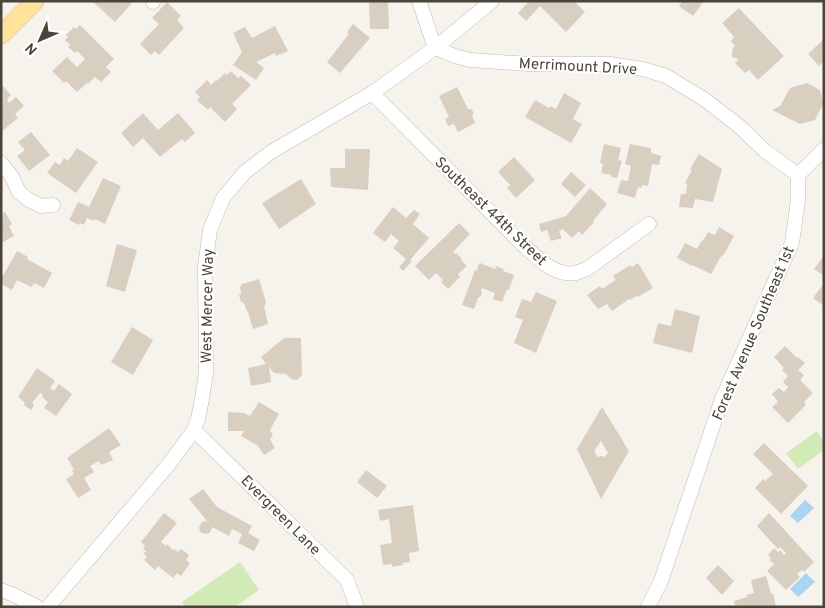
<svg xmlns="http://www.w3.org/2000/svg" width="825" height="608" font-family="Overpass,sans-serif">
<style>
.green{fill:#d2eab5}
.water{fill:#a9d4f2}
.building{fill:#d8cfc1;fill-rule:evenodd}
.lines{fill:none;stroke-linecap:round;stroke-linejoin:round}
.minor-casing{stroke:#c2bbae;stroke-width:15}
.major-casing{stroke:#e6c16a;stroke-width:19}
.minor{stroke:#fff;stroke-width:14}
.major{stroke:#ffe39c;stroke-width:18}
.labels{text-anchor:middle;stroke-width:4;stroke-linejoin:round;paint-order:stroke}
.street-label{font-size:15px;fill:#4b4439;stroke:#fff}
</style>
<rect width="100%" height="100%" fill="#f6f3ec"/>
<g class="green">
<polygon points="817,431 824,441 824,450 798,469 786,453"/>
<polygon points="240,562 259,590 235,607 185,607 182,602"/>
</g>
<g class="water">
<polygon points="805,500 814,508 798,523 790,516"/>
<polygon points="806,573 815,582 798,597 790,589"/>
</g>
<g class="building">
<polygon points="92,1 130,1 132,3 115,22"/>
<polygon points="369,1 388,1 389,29 370,29"/>
<polygon points="529,1 574,1 585,12 566,32 540,6 526,21 518,13"/>
<polygon points="682,1 704,1 693,16 679,6"/>
<polygon points="167,2 181,16 177,20 184,28 159,55 155,51 151,55 140,44 159,24 152,18"/>
<polygon points="739,8 784,56 758,80 749,70 745,73 735,63 739,59 732,57 732,50 735,46 731,41 734,37 722,23"/>
<polygon points="353,24 370,38 340,73 327,62 349,34 347,32"/>
<polygon points="80,25 114,59 106,67 111,72 101,82 95,77 88,84 87,83 77,92 66,81 64,83 52,71 67,57 77,67 85,59 77,51 75,53 68,47 70,45 65,40 68,37 66,35 74,27 76,29"/>
<polygon points="275,26 288,51 276,56 275,53 256,62 264,68 256,80 233,65 242,52 233,33 245,27 252,38"/>
<polygon points="824,39 824,61 819,66 808,54"/>
<polygon points="231,71 238,78 241,76 251,85 232,104 237,109 225,122 210,107 208,110 197,100 200,97 195,92 207,80 211,85 216,80 217,81 225,73 227,75"/>
<polygon points="807,83 820,90 823,104 815,120 800,124 772,110 780,106 790,88"/>
<polygon points="3,86 11,95 7,99 9,103 16,97 24,106 15,114 18,118 1,132 1,88"/>
<polygon points="457,87 468,109 471,109 474,113 472,116 475,123 458,132 454,124 448,126 445,119 449,117 439,96"/>
<polygon points="564,93 581,103 573,119 582,124 571,143 525,117 535,100 549,108 550,106 556,109"/>
<polygon points="143,113 158,130 178,113 195,133 185,142 182,139 160,157 143,138 133,147 121,133"/>
<polygon points="31,132 50,155 29,171 17,156 25,150 18,142"/>
<polygon points="604,144 621,148 618,160 622,161 617,178 611,177 611,175 601,173 603,164 600,163"/>
<polygon points="630,144 651,148 651,153 661,156 659,165 652,164 648,186 642,185 641,188 638,187 635,198 617,193 621,180 628,181 631,166 625,164"/>
<polygon points="77,148 98,162 76,193 47,173 55,162 60,165 64,158 68,161"/>
<polygon points="345,149 370,149 368,190 331,187 330,168 345,168"/>
<polygon points="699,154 722,169 713,202 695,199 693,208 679,207 681,194 686,194 687,184 685,183 692,170 690,169"/>
<polygon points="514,157 535,180 516,198 507,188 510,185 498,172"/>
<polygon points="571,172 586,185 575,197 561,184"/>
<polygon points="103,178 121,186 105,224 95,219 94,221 87,218 84,225 80,223 79,225 69,220 78,202 89,207"/>
<polygon points="301,179 316,204 279,229 262,203"/>
<polygon points="590,188 607,204 593,221 594,222 582,235 579,231 572,238 563,229 559,231 562,238 551,241 547,230 541,232 539,224 566,216"/>
<polygon points="393,207 406,218 414,210 420,214 413,224 429,238 410,260 412,261 403,271 399,267 406,259 393,248 399,241 391,234 385,242 373,233"/>
<polygon points="5,212 12,224 9,226 14,236 1,243 1,214"/>
<polygon points="459,223 470,234 453,252 455,254 456,253 462,259 461,260 467,266 458,274 460,277 448,289 441,282 443,280 436,273 429,280 415,266"/>
<polygon points="719,227 734,236 723,256 722,255 711,274 692,265 692,266 677,258 685,243 697,249 702,240 703,241 708,232 715,235"/>
<polygon points="117,244 137,250 125,292 106,286"/>
<polygon points="17,251 28,257 27,259 52,273 44,288 34,283 31,287 17,280 12,290 1,284 1,279"/>
<polygon points="824,256 824,276 814,269"/>
<polygon points="480,263 495,269 496,266 504,269 503,271 514,275 509,290 507,289 502,302 493,299 495,293 482,288 481,291 482,293 481,296 478,298 474,309 462,305 475,270 477,271 478,265 479,265"/>
<polygon points="638,263 653,288 638,297 637,296 630,300 629,299 612,311 607,304 598,309 587,295 600,286 602,289 616,280 613,276 630,265 632,267"/>
<polygon points="259,279 266,302 265,305 264,306 268,324 253,329 248,312 246,309 244,303 241,302 239,295 241,293 240,287 242,284"/>
<polygon points="824,283 824,306 813,298"/>
<polygon points="536,292 557,301 536,353 514,343 523,320 515,317 522,299 531,302"/>
<polygon points="675,309 700,316 692,353 653,343 658,323 671,326"/>
<polygon points="132,327 153,340 133,375 111,362"/>
<polygon points="284,338 301,338 302,375 297,380 291,379 286,374 274,373 269,367 271,382 251,386 248,368 266,364 261,357"/>
<polygon points="785,346 797,358 798,357 805,363 798,370 804,375 800,380 813,393 804,402 806,405 788,423 772,407 778,402 772,394 779,388 784,392 788,387 783,382 788,376 782,370 784,368 774,357"/>
<polygon points="37,368 55,381 50,388 54,391 59,384 72,394 56,416 44,408 48,402 42,397 43,395 40,393 32,403 34,405 31,410 24,405 25,403 18,397"/>
<polygon points="259,402 279,414 270,430 273,435 270,439 275,448 264,455 257,445 241,436 244,431 228,431 228,412 244,413 250,416"/>
<path d="M602,407L629,451L601,499L577,449ZM601,441L608,453L604,457L601,456L598,457L594,451Z"/>
<polygon points="109,428 121,445 109,452 113,460 101,465 99,461 90,466 94,472 84,478 91,490 78,498 66,479 74,474 72,471 74,469 67,458"/>
<polygon points="764,443 808,486 781,514 755,488 763,479 765,481 773,474 753,454"/>
<polygon points="366,470 387,486 377,498 357,482"/>
<polygon points="203,489 217,507 252,526 248,533 260,540 254,551 238,543 242,534 232,529 229,536 212,527 210,533 205,534 200,532 199,527 202,522 207,521 189,499"/>
<polygon points="413,505 419,551 409,553 410,562 402,563 403,565 392,567 392,564 383,565 380,545 392,543 389,519 380,521 378,510"/>
<polygon points="164,513 177,523 161,542 166,546 167,544 173,550 175,549 178,552 181,549 189,555 186,560 190,563 181,576 177,573 173,578 158,566 155,570 144,560 147,556 143,554 146,551 143,549 145,546 141,542"/>
<polygon points="769,513 814,562 804,572 802,570 797,574 800,577 786,590 767,571 774,564 769,560 771,558 768,555 774,548 778,552 780,550 784,555 786,553 780,547 778,549 757,526"/>
<polygon points="718,565 734,581 722,595 706,578"/>
<polygon points="766,576 771,594 773,593 776,607 736,607 734,601 747,597 746,595 754,593 751,580"/>
</g>
<g class="lines">
<g class="minor-casing">
<g id="minor">
<polyline points="153,1 153,2"/>
<polyline points="419,1 435,48 455,56 470,60 530,64 610,64 643,69 666,76 704,99 739,126 765,151 798,175"/>
<path d="M372,93L522,244C537,257 554,277 576,273C579,272 583,270 587,269L649,224"/>
<polyline points="1,163 12,177 19,192 29,200 41,206 53,205"/>
<polyline points="194,430 347,580 357,607"/>
<polyline points="1,590 14,595 37,607"/>
<polyline points="48,607 169,464 194,430 198,419 202,399 206,373 205,267 210,230 223,198 245,172 271,152 372,93 435,48 492,1"/>
<polyline points="648,607 661,581 722,399 792,243 798,200 798,175 824,149"/>
</g>
</g>
<g class="major-casing">
<polyline id="major" points="1,35 35,1"/>
</g>
<use href="#minor" class="minor"/>
<use href="#major" class="major"/>
</g>
<g class="labels">
<g class="street-label">
<text transform="translate(578 66) rotate(3)" y="5">Merrimount Drive</text>
<text transform="translate(491 211) rotate(44)" y="5">Southeast 44th Street</text>
<text transform="translate(207 306) rotate(-89)" y="5">West Mercer Way</text>
<text transform="translate(753 333) rotate(-67)" y="5">Forest Avenue Southeast 1st</text>
<text transform="translate(281 515) rotate(45)" y="5">Evergreen Lane</text>
</g>
</g>
<rect width="825" height="608" fill="none" stroke="#4b4439" stroke-width="5"/>
<g transform="translate(40 40) rotate(225)" stroke="#ffffff" stroke-width="4" paint-order="stroke">
<path d="M0-4L9 19L0 12L-9 19Z" fill="#4b4439"/>
<text y="-8" font-size="14" font-weight="bold" text-anchor="middle" fill="#4b4439">N</text>
</g>
</svg>
